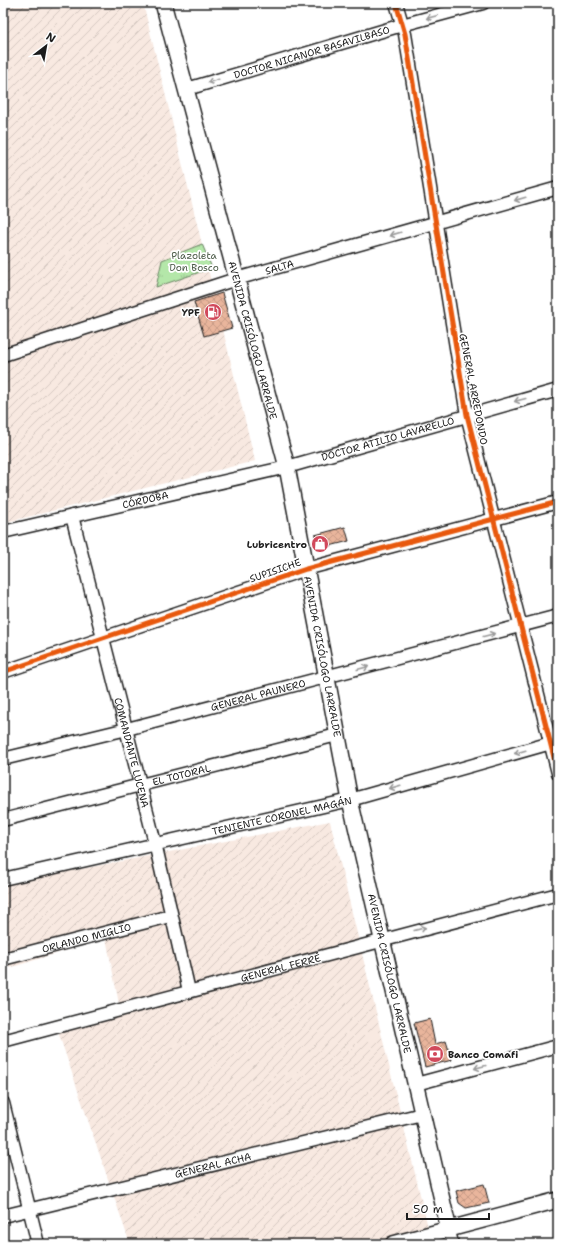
<svg xmlns="http://www.w3.org/2000/svg" width="561" height="1247" font-family="'Shantell Sans',sans-serif">
<style>
.industrial{fill:url(#industrial-furrows)}
.park{fill:url(#park-tufts);stroke:#688262}
.building{fill:url(#building-cross-hatch);stroke:#1c1c1c}
.lines{fill:none;stroke-linecap:round;stroke-linejoin:round}
.minor-casing{stroke:#1c1c1c;stroke-width:15}
.major-casing{stroke:#1c1c1c;stroke-width:18}
.minor{stroke:#fff;stroke-width:12}
.major{stroke:#fff;stroke-width:15}
.cycleway-casing{stroke:#fff;stroke-width:8}
.cycleway{stroke:#e8590c;stroke-width:5}
.oneway{stroke:#999}
.labels{text-anchor:middle;stroke-width:3.5;stroke-linejoin:round;paint-order:stroke}
.street-label{font-size:10px;fill:#1c1c1c;stroke:#fff}
.park-label{font-size:10px;fill:#4a5946;stroke:#fff}
.poi-label{font-size:10px;font-weight:bold;fill:#1c1c1c;stroke:#fff;text-anchor:end}
</style>
<defs>
<pattern id="industrial-furrows" width="10" height="10" patternUnits="userSpaceOnUse"><rect width="10" height="10" fill="#f8e9e1"/><path d="M-1 1l2-2M0 10L10 0M9 11l2-2" fill="none" stroke="#d4c7c0"/></pattern>
<pattern id="park-tufts" width="24" height="20" patternUnits="userSpaceOnUse"><rect width="24" height="20" fill="#b4e7a9"/><path d="M3 7l-1-3M5 7V3M7 7l1-3M15 17l-1-3M17 17v-4M19 17l1-3" fill="none" stroke="#9ac691"/></pattern>
<pattern id="building-cross-hatch" width="8" height="8" patternUnits="userSpaceOnUse"><rect width="8" height="8" fill="#e9b59c"/><path d="M0 0l8 8M0 8l8-8" fill="none" stroke="#c79b86"/></pattern>
</defs>
<rect width="100%" height="100%" fill="#fff"/>
<filter id="ink" filterUnits="userSpaceOnUse"><feTurbulence type="fractalNoise" baseFrequency=".025" numOctaves="2"/><feDisplacementMap in="SourceGraphic" scale="8" xChannelSelector="R" yChannelSelector="G"/><feConvolveMatrix kernelMatrix="1 2 1 2 8 2 1 2 1" color-interpolation-filters="sRGB"/></filter>
<g filter="url(#ink)">
<g class="industrial">
<polygon points="3,3 143,3 255,461 3,523"/>
<polygon points="330,821 432,1244 130,1244 54,1020 119,1004 106,938 3,970 3,884"/>
</g>
<polygon class="park" points="202,244 212,268 156,287 162,260"/>
<g class="building">
<polygon points="222,293 232,328 204,336 194,302"/>
<polygon points="345,527 349,541 318,549 315,535"/>
<polygon points="430,1019 435,1044 446,1041 452,1060 425,1067 414,1023"/>
<polygon points="484,1184 489,1203 466,1208 459,1203 456,1191"/>
</g>
<g class="lines">
<g class="minor-casing">
<g id="minor">
<polyline points="396,3 405,34 467,415 558,773"/>
<path id="s1" d="M187,89L402,25L483,3"/>
<path id="s2" d="M3,355L236,279L558,188"/>
<path id="s3" d="M72,516L155,843L189,991"/>
<path id="s4" d="M3,532L287,467L558,390"/>
<polyline points="3,672 306,569 558,502"/>
<path id="s5" d="M3,759L127,729L558,616"/>
<path id="s6" d="M3,820L337,735"/>
<path id="s7" d="M3,879L350,800L558,741"/>
<path id="s8" d="M3,959L170,916"/>
<path id="s9" d="M3,1041L558,894"/>
<polyline points="416,1084 558,1046"/>
<polyline points="3,1103 38,1244"/>
<path id="s10" d="M3,1216L422,1114"/>
<polyline points="449,1230 452,1244"/>
</g>
</g>
<g class="major-casing">
<g id="major">
<path id="s11" d="M163,3L287,467L350,800L449,1230"/>
<polyline points="393,1244 558,1200"/>
</g>
</g>
<use href="#minor" class="minor"/>
<use href="#major" class="major"/>
<g class="cycleway-casing">
<g id="cycleway">
<polyline points="396,3 405,34 467,415 558,773"/>
<polyline points="3,672 306,569 558,502"/>
</g>
</g>
<use href="#cycleway" class="cycleway"/>
</g>
<defs><path id="oneway-shaft" d="M-6 0H5M1.5-3L5.5 0L1.5 3" fill="none" stroke-width="1.6" stroke-linecap="round" stroke-linejoin="round"/></defs>
<g class="oneway">
<use href="#oneway-shaft" transform="translate(432 17) rotate(165)"/>
<use href="#oneway-shaft" transform="translate(213 81) rotate(163)"/>
<use href="#oneway-shaft" transform="translate(520 199) rotate(164)"/>
<use href="#oneway-shaft" transform="translate(395 234) rotate(164)"/>
<use href="#oneway-shaft" transform="translate(520 400) rotate(165)"/>
<use href="#oneway-shaft" transform="translate(489 635) rotate(-15)"/>
<use href="#oneway-shaft" transform="translate(363 668) rotate(-15)"/>
<use href="#oneway-shaft" transform="translate(520 752) rotate(164)"/>
<use href="#oneway-shaft" transform="translate(395 787) rotate(164)"/>
<use href="#oneway-shaft" transform="translate(420 929) rotate(-14)"/>
<use href="#oneway-shaft" transform="translate(480 1067) rotate(165)"/>
</g>
</g>
<defs>
<g id="fuel-disc" transform="scale(0.9)"><circle r="9.5" fill="#d1495b" stroke="#fff"/><path d="M-5.5-6h7V0h2V4h1.3V-2.5L3-4.5l.8-.8L6-3V5H2.5V1h-1V6h-7ZM-4.2-4.7v3.2H.2V-4.7Z" fill="#fff"/></g>
<g id="shop-disc" transform="scale(0.9)"><circle r="9.5" fill="#d1495b" stroke="#fff"/><path d="M-5-2.5h2.3a2.7 3.5 0 0 1 5.4 0H5L5.5 6h-11ZM-1.5-2.5h3a1.5 2.3 0 0 0-3 0Z" fill="#fff"/></g>
<g id="bank-disc" transform="scale(0.9)"><circle r="9.5" fill="#d1495b" stroke="#fff"/><path d="M-6-4H6V4H-6ZM0-2.3a2.3 2.3 0 1 0 0 4.6a2.3 2.3 0 1 0 0-4.6Z" fill="#fff"/></g>
</defs>
<g fill-rule="evenodd">
<use href="#fuel-disc" x="213" y="312"/>
<use href="#shop-disc" x="320" y="544"/>
<use href="#bank-disc" x="435" y="1054"/>
</g>
<g class="labels">
<g class="street-label">
<text dy="4" stroke="none"><textPath href="#s1" startOffset="130">DOCTOR NICANOR BASAVILBASO</textPath></text>
<text dy="4" stroke="none"><textPath href="#s2" startOffset="290">SALTA</textPath></text>
<text dy="4" stroke="none"><textPath href="#s11" startOffset="349">AVENIDA CRISÓLOGO LARRALDE</textPath></text>
<text transform="translate(474 389) rotate(79)" y="4">GENERAL ARREDONDO</text>
<text dy="4" stroke="none"><textPath href="#s4" startOffset="396">DOCTOR ATILIO LAVARELLO</textPath></text>
<text dy="4" stroke="none"><textPath href="#s4" startOffset="146">CÓRDOBA</textPath></text>
<text transform="translate(275 570) rotate(-19)" y="4">SUPISICHE</text>
<text dy="4" stroke="none"><textPath href="#s11" startOffset="673">AVENIDA CRISÓLOGO LARRALDE</textPath></text>
<text dy="4" stroke="none"><textPath href="#s5" startOffset="263">GENERAL PAUNERO</textPath></text>
<text dy="4" stroke="none"><textPath href="#s3" startOffset="244">COMANDANTE LUCENA</textPath></text>
<text dy="4" stroke="none"><textPath href="#s6" startOffset="184">EL TOTORAL</textPath></text>
<text dy="4" stroke="none"><textPath href="#s7" startOffset="286">TENIENTE CORONEL MAGÁN</textPath></text>
<text dy="4" stroke="none"><textPath href="#s8" startOffset="86">ORLANDO MIGLIO</textPath></text>
<text dy="4" stroke="none"><textPath href="#s9" startOffset="287">GENERAL FERRÉ</textPath></text>
<text dy="4" stroke="none"><textPath href="#s11" startOffset="997">AVENIDA CRISÓLOGO LARRALDE</textPath></text>
<text dy="4" stroke="none"><textPath href="#s10" startOffset="216">GENERAL ACHA</textPath></text>
</g>
<g class="park-label">
<text x="194" y="259">Plazoleta<tspan x="194" dy="12">Don Bosco</tspan></text>
</g>
<g class="poi-label">
<text x="200" y="316">YPF</text>
<text x="307" y="548">Lubricentro</text>
<text x="448" y="1058" text-anchor="start">Banco Comafi</text>
</g>
</g>
<rect width="561" height="1247" fill="none" stroke="#fff" stroke-width="16"/>
<rect x="8" y="8" width="545" height="1231" fill="none" stroke="#1c1c1c" stroke-width="1.5" filter="url(#ink)"/>
<g transform="translate(46 46) rotate(31)" stroke="#ffffff" stroke-width="3" paint-order="stroke">
<path d="M0-3L7 15L0 10L-7 15Z" fill="#1c1c1c"/>
<text y="-6" font-size="11" font-weight="bold" text-anchor="middle" fill="#1c1c1c">N</text>
</g>
<path d="M407 1213v6h82v-6" fill="none" stroke="#1c1c1c" stroke-width="2"/>
<text x="413" y="1213" font-size="12" fill="#1c1c1c" stroke="#ffffff" stroke-width="3" paint-order="stroke">50 m</text>
</svg>
